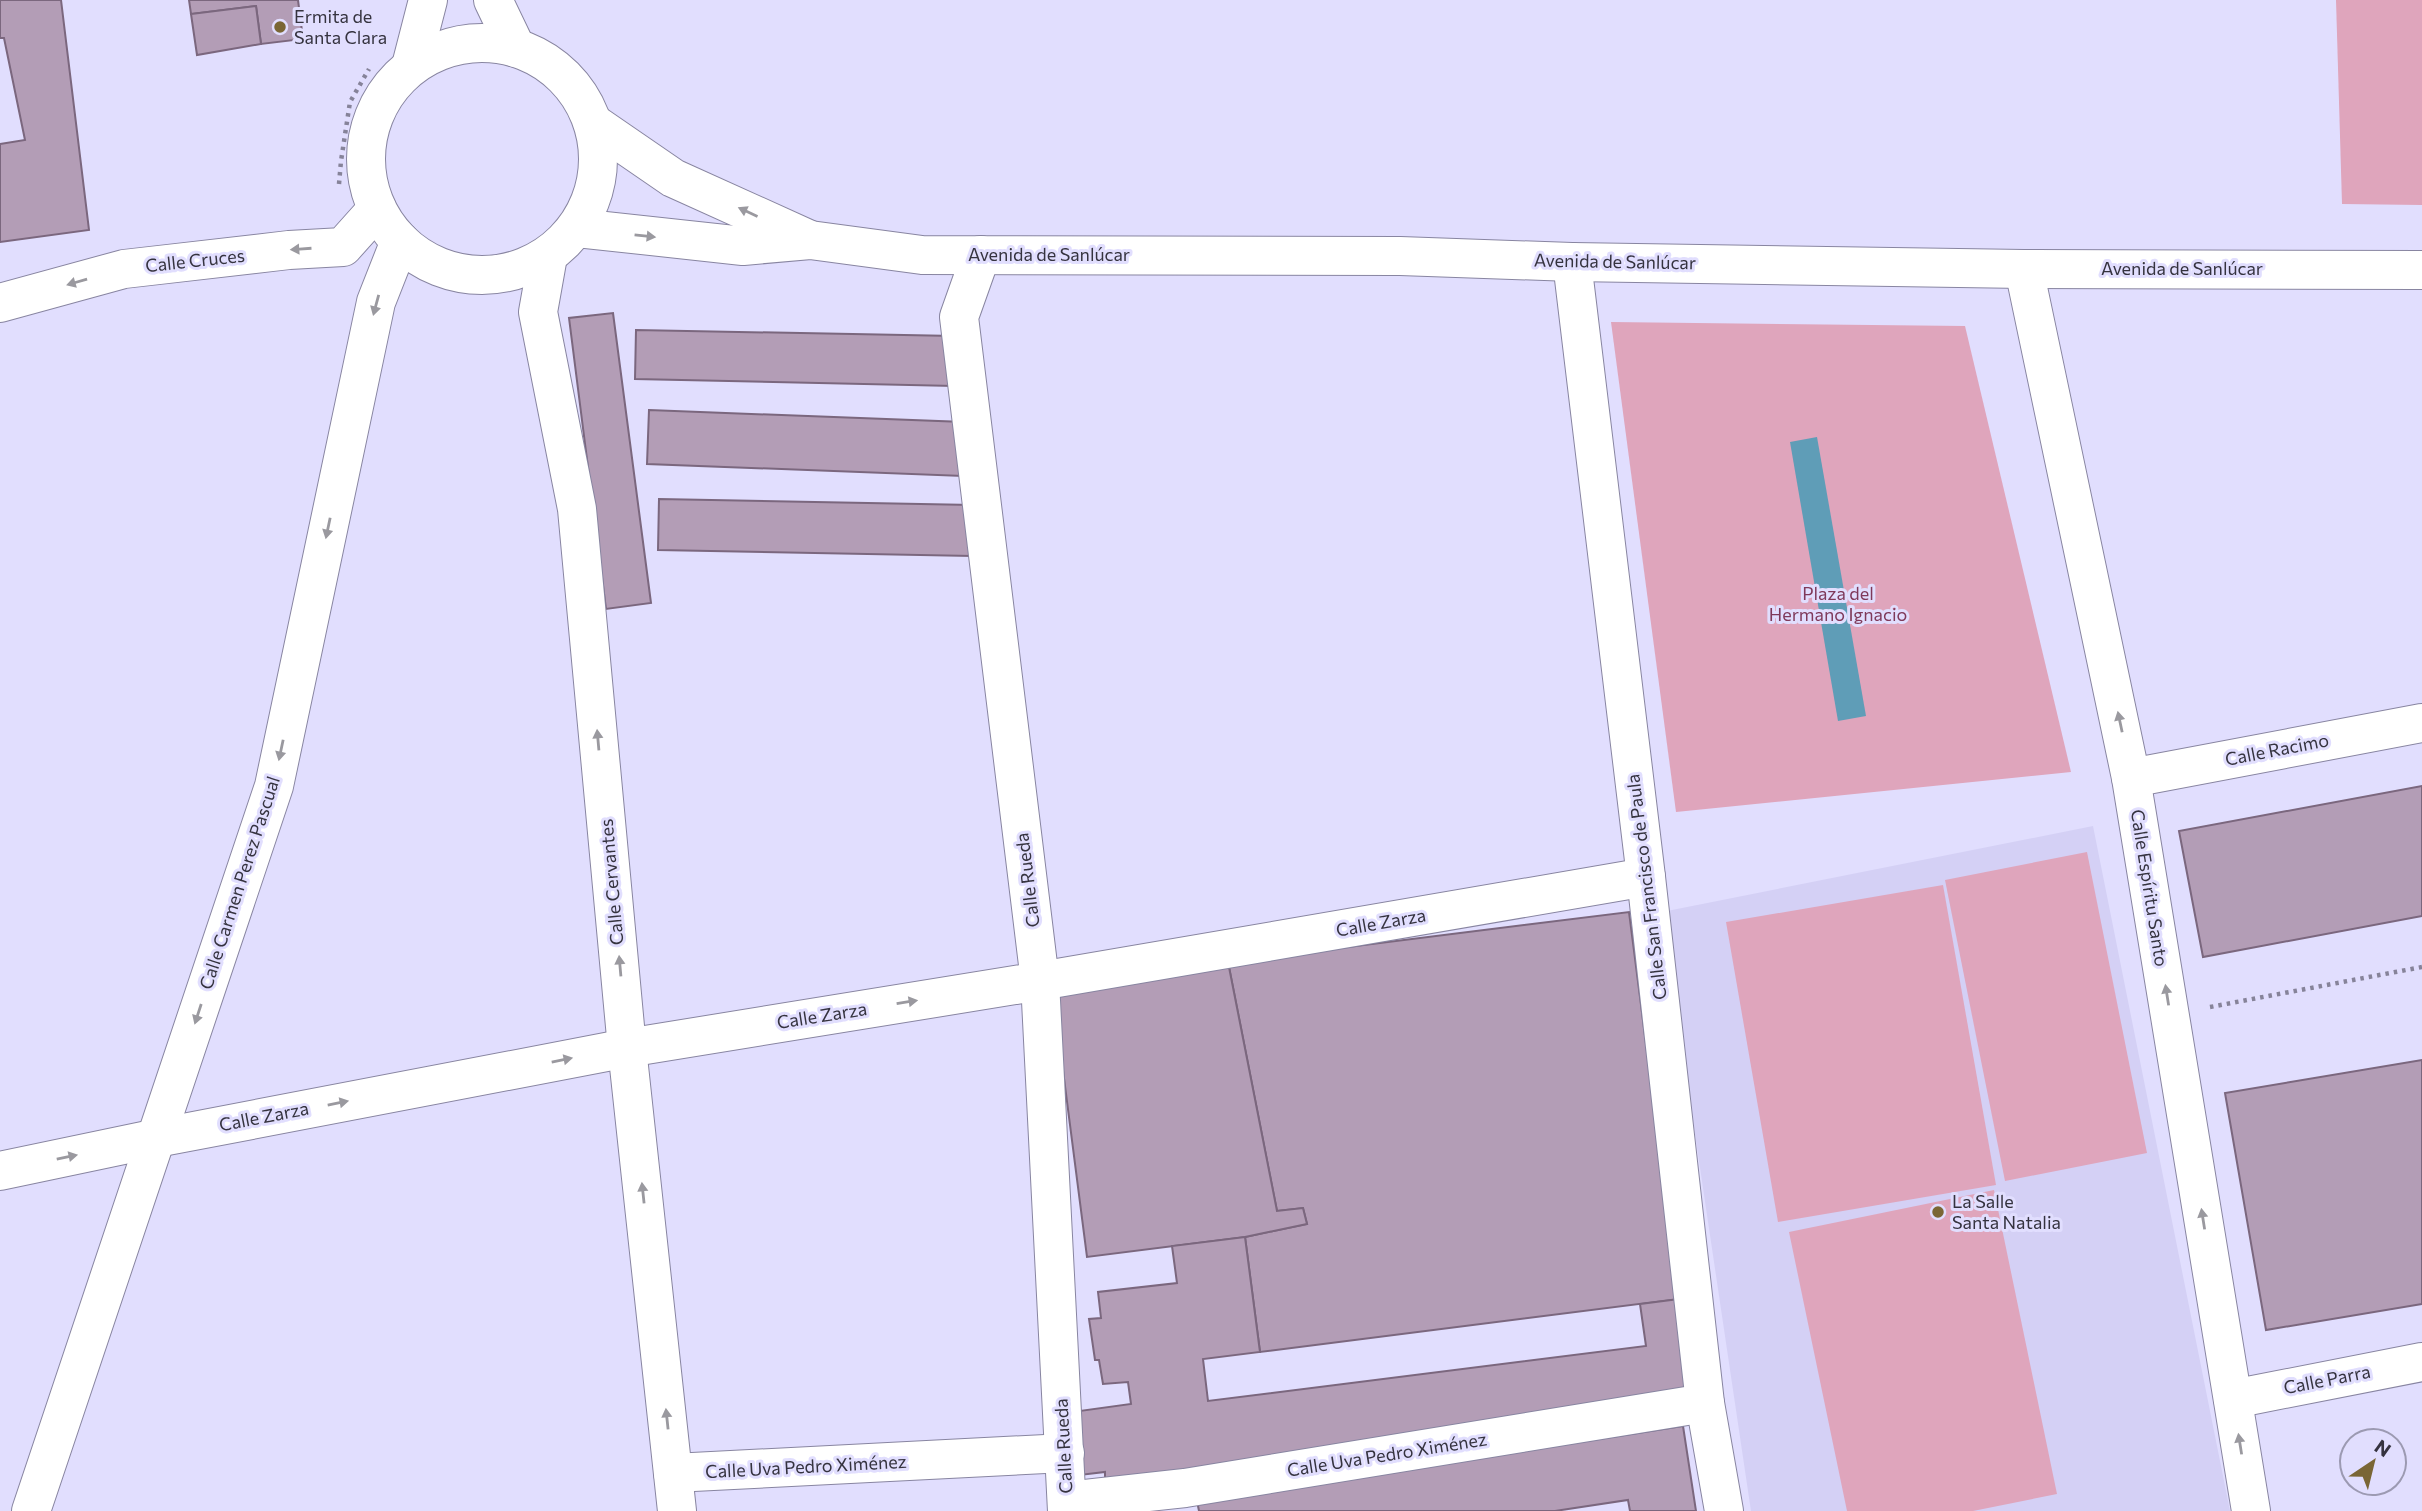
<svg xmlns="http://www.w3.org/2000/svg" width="2422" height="1511" font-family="Commissioner,sans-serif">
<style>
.built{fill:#d4d0f5}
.green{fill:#dfa5bc}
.water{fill:#5f9db7}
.building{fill:#b39db6;stroke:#7b677e;stroke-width:2}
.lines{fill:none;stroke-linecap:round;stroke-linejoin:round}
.street-casing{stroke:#8885a1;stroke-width:40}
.secondary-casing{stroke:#8885a1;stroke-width:40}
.path{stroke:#868399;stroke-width:4.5;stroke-dasharray:3.5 5;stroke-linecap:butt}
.street{stroke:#fff;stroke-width:38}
.secondary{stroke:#fff;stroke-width:38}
.oneway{fill:#9a999f}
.poi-dot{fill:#7a6635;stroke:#e1defe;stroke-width:2.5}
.labels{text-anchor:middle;stroke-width:6;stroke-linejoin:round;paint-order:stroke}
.poi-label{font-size:18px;fill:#35333f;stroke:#e1defe;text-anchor:start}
.street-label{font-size:18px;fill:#35333f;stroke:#e1defe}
.park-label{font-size:18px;fill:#7f395a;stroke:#e1defe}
</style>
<rect width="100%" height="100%" fill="#e1defe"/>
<polygon class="built" points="2093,826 2230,1511 1751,1511 1662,912"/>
<g class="green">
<polygon points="2336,0 2422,0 2422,205 2342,204"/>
<polygon points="1611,322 1965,326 2071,772 1676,812"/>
<polygon points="2087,852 2147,1153 2005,1181 1945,880"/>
<polygon points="1943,885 1996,1185 1778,1222 1726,922"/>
<polygon points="1994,1190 2057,1494 1973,1511 1847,1511 1789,1232"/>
</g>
<polygon class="water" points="1817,437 1866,716 1838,721 1790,442"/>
<g class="building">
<polygon points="0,0 61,0 89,230 0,242 0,144 25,140 4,38 0,38"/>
<polygon points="189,0 298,0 303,39 261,44 256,6 191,14"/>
<polygon points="256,6 261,44 197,55 191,14"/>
<polygon points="613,313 651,603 606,609 569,318"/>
<polygon points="636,330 955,336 954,386 635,379"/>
<polygon points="649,410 964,422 963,476 647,464"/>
<polygon points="659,499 973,505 972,556 658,550"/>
<polygon points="2422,786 2422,916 2203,957 2179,831"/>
<polygon points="1629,912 1679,1299 1260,1352 1245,1237 1307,1224 1303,1208 1277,1211 1228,962"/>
<polygon points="1228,962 1277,1211 1303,1208 1307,1224 1245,1237 1087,1257 1052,985"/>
<polygon points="2422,1060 2422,1304 2266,1330 2225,1093"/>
<polygon points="1245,1237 1260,1352 1203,1359 1208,1401 1646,1346 1640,1304 1679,1299 1691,1391 1179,1474 1105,1480 1105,1472 1080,1475 1072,1412 1131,1404 1128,1382 1103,1384 1099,1360 1095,1360 1089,1319 1101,1318 1098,1292 1177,1283 1172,1246"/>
<polygon points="1683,1426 1696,1511 1630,1511 1628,1500 1555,1511 1199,1511 1197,1501"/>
</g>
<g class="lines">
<g class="street-casing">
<g id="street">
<polyline points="981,255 959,317 1040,981 1067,1511"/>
<polyline points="1572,262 1646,877 1705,1403 1724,1511"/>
<polyline points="2024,269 2131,778 2251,1511"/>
<polyline points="0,303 124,269 289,250 343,247 377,209"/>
<polyline points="2131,778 2422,723"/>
<polyline points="0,1171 157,1138 627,1048 1040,981 1646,877"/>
<polyline points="2233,1399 2422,1362"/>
<polyline points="673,1473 1065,1453"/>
<polyline points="1067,1501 1185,1488 1705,1403"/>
</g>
</g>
<g class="secondary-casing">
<g id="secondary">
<polyline points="493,0 516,48"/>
<circle cx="482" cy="159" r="116"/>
<polyline points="411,66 428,0"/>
<polyline points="593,123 673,178 808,239"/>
<polyline points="577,228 743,246 810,240 922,255 1400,256 1572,262 2024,269 2422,270"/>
<polyline points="548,256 538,312 577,509 627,1048 677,1511"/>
<polyline points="31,1511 274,786 376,302 400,241"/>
</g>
</g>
<g class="path">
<polyline points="339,184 341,161 350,102 369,69"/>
<polyline points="2210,1007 2422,967"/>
</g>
<use href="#street" class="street"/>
<use href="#secondary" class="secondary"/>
</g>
<defs><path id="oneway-solid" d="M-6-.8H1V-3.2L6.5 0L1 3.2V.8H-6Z" transform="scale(1.75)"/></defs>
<g class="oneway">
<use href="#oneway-solid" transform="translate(748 212) rotate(-155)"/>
<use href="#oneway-solid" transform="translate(645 236) rotate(6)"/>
<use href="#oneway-solid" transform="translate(301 249) rotate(176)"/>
<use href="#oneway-solid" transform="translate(77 282) rotate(164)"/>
<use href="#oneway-solid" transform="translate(376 305) rotate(105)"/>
<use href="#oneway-solid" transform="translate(328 528) rotate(102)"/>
<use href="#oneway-solid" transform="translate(2120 722) rotate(-102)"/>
<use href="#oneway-solid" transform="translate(598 740) rotate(-95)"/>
<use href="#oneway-solid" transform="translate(281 750) rotate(102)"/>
<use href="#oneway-solid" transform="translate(620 966) rotate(-95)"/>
<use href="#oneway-solid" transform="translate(2167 995) rotate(-99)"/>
<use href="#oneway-solid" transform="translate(907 1002) rotate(-9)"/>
<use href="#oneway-solid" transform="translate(198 1014) rotate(108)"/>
<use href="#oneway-solid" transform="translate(562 1060) rotate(-11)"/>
<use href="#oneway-solid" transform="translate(338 1103) rotate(-11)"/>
<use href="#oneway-solid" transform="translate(67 1157) rotate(-12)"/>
<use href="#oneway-solid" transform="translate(643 1193) rotate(-96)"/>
<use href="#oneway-solid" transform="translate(2203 1219) rotate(-99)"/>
<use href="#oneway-solid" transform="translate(667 1419) rotate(-96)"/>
<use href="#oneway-solid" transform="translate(2240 1444) rotate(-99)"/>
</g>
<g class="poi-dot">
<circle cx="280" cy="27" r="7"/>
<circle cx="1938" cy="1212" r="7"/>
</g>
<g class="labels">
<g class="poi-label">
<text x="294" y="23">Ermita de<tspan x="294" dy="21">Santa Clara</tspan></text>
<text x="1952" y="1208">La Salle<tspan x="1952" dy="21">Santa Natalia</tspan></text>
</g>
<g class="street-label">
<text x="1049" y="261">Avenida de Sanlúcar</text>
<text transform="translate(195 261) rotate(-6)" y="6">Calle Cruces</text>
<text transform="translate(1615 262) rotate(1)" y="6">Avenida de Sanlúcar</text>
<text x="2182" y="275">Avenida de Sanlúcar</text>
<text transform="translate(2277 750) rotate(-11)" y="6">Calle Racimo</text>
<text transform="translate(1028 880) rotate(-97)" y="6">Calle Rueda</text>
<text transform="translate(612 882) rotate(-95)" y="6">Calle Cervantes</text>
<text transform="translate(240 883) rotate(-72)" y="6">Calle Carmen Perez Pascual</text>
<text transform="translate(1647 887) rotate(-97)" y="6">Calle San Francisco de Paula</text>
<text transform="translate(2149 888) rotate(81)" y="6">Calle Espíritu Santo</text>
<text transform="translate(1381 923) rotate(-10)" y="6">Calle Zarza</text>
<text transform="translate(822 1016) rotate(-9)" y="6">Calle Zarza</text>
<text transform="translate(264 1117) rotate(-11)" y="6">Calle Zarza</text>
<text transform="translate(2327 1380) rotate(-11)" y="6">Calle Parra</text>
<text transform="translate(1064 1446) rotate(-93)" y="6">Calle Rueda</text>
<text transform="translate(1387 1455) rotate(-9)" y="6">Calle Uva Pedro Ximénez</text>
<text transform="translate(806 1467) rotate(-3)" y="6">Calle Uva Pedro Ximénez</text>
</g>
<g class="park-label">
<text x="1838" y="600">Plaza del<tspan x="1838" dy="21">Hermano Ignacio</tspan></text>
</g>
</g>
<g transform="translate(2373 1462) rotate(35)"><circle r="33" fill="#e1defe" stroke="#9c9ab2" stroke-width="2"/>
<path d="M0-5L12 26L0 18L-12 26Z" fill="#7a6635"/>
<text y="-10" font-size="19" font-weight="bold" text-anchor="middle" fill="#35333f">N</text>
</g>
</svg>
